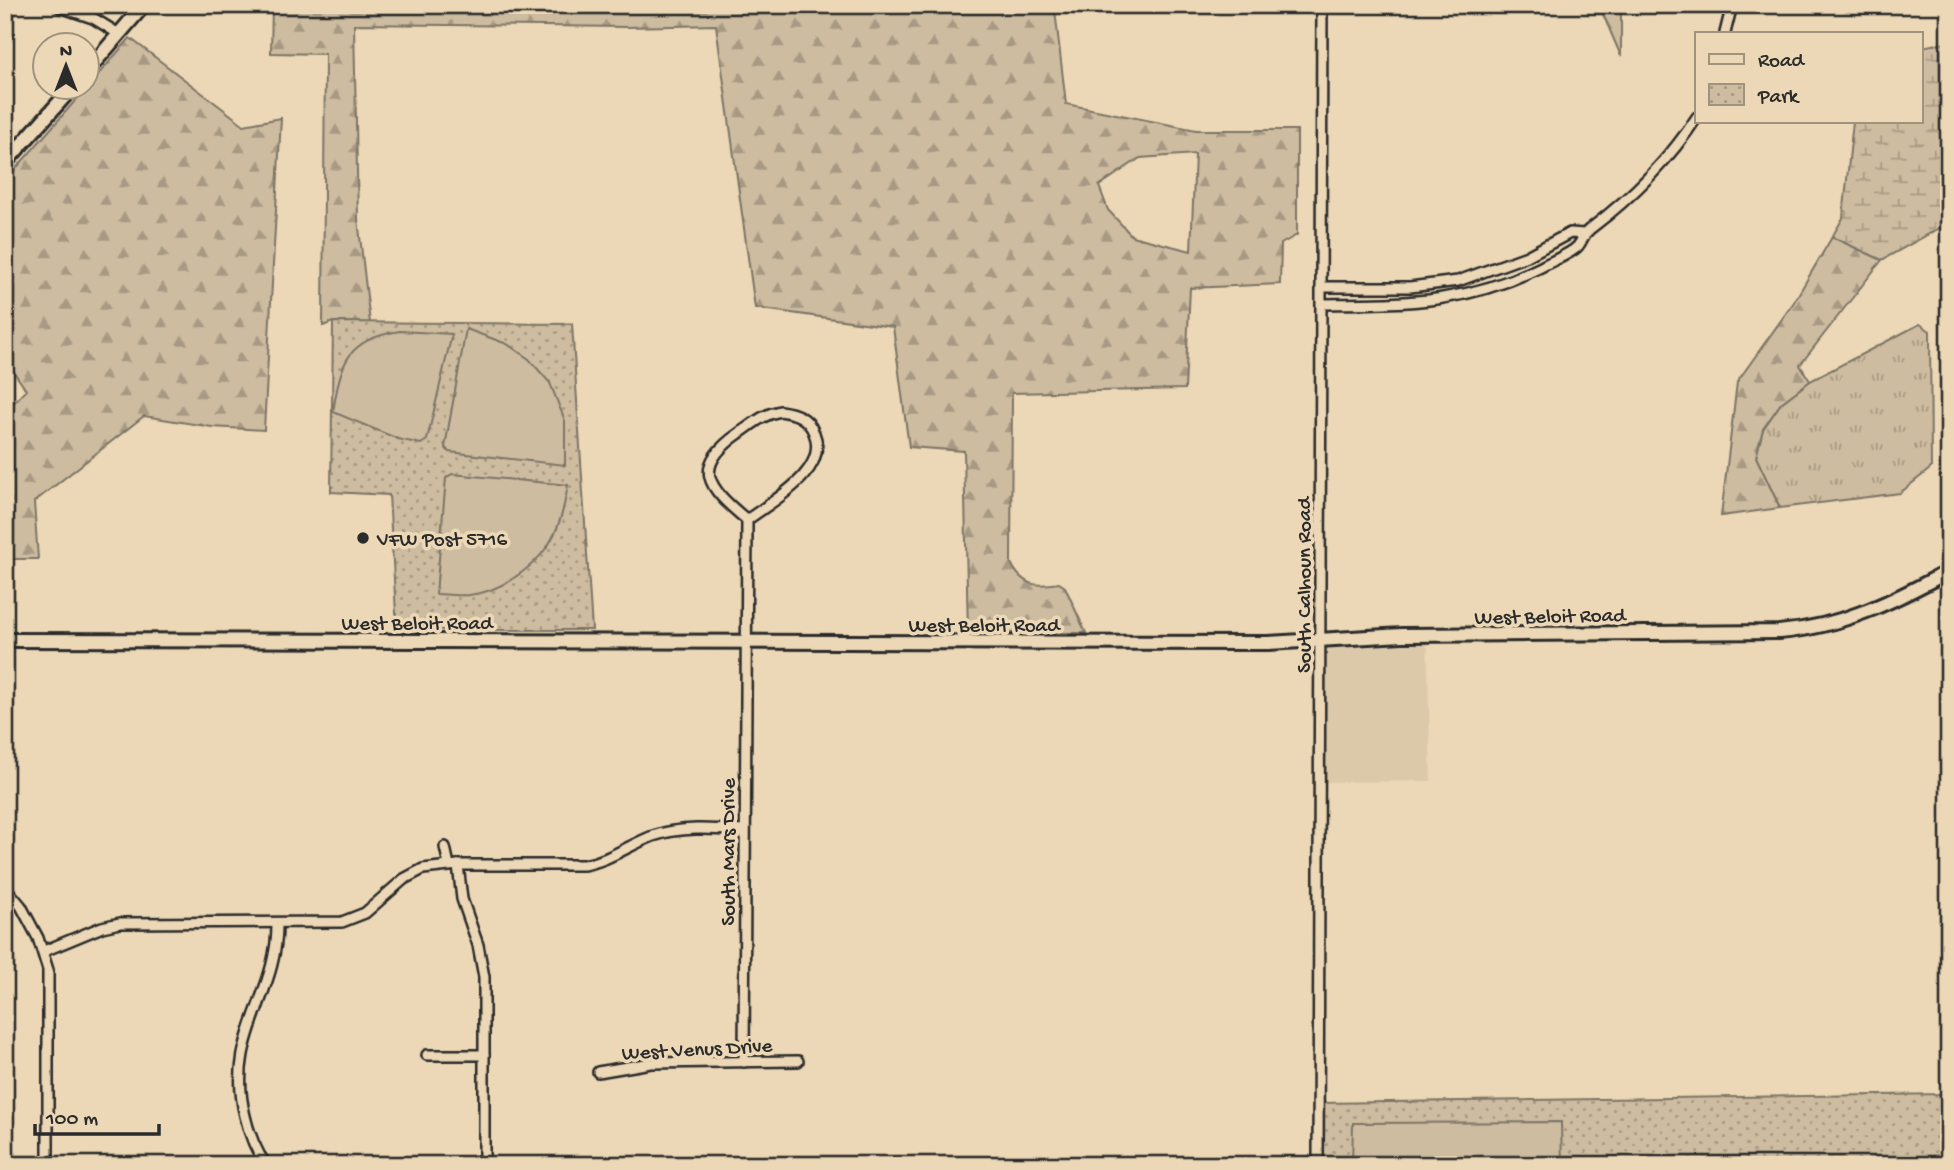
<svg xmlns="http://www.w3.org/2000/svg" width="1954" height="1170" font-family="'Gochi Hand',sans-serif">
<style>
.built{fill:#dcc9aa}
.industrial{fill:url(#industrial-grid)}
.grass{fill:url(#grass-tufts);stroke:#7c7466;stroke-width:2}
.forest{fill:url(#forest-firs);stroke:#7c7466;stroke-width:2;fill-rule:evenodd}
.wetland{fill:url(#wetland-marsh);stroke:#7c7466;stroke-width:2}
.park{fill:url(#park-dots);stroke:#7c7466;stroke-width:2}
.pitch{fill:#cdbca0;stroke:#7c7466;stroke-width:2}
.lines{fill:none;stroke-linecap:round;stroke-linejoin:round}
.minor-casing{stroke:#2b2b2b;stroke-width:14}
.major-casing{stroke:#2b2b2b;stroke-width:18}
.minor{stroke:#ecd8b6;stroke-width:9}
.major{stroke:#ecd8b6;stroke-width:12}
.poi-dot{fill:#2b2b2b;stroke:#ecd8b6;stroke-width:2.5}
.labels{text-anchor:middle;stroke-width:7;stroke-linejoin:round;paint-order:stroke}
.poi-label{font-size:21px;fill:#2b2b2b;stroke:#ecd8b6;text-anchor:start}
.street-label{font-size:21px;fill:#2b2b2b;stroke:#ecd8b6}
</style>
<defs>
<pattern id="industrial-grid" width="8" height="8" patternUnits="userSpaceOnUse" patternTransform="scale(1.75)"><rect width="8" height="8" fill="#dcc9aa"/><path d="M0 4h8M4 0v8" fill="none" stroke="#bdad92"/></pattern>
<pattern id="grass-tufts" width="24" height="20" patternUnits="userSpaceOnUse" patternTransform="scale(1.75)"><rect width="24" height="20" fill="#cdbca0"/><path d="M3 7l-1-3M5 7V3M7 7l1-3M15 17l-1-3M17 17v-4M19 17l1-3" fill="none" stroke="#a79983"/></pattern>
<pattern id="forest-firs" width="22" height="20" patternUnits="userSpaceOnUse" patternTransform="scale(1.75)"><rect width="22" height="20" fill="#cdbca0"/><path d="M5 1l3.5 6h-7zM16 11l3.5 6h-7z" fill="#a79983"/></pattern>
<pattern id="wetland-marsh" width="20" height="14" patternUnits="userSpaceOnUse" patternTransform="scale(1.75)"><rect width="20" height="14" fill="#cdbca0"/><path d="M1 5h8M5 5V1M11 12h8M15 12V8" fill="none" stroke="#a79983"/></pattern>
<pattern id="park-dots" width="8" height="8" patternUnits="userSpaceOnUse" patternTransform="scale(1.75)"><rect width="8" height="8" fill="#cdbca0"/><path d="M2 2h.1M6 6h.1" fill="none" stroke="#a79983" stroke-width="1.8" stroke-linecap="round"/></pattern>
</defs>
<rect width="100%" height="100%" fill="#ecd8b6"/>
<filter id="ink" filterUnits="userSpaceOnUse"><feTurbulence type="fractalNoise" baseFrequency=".0143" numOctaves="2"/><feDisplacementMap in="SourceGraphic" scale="14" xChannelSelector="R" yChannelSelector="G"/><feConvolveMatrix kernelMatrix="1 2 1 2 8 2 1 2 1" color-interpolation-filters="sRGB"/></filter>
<g filter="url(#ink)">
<polygon class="built" points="1427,635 1431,781 1320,782 1321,640"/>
<polygon class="industrial" points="1949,571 1949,1122 1942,574"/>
<polygon class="grass" points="1920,324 1930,331 1931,468 1900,493 1780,508 1756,457 1763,429 1781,403 1810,381"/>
<g class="forest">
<path d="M272,5H1014V9L1055,10L1066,104L1196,130H1297V235L1281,244L1280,284L1190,288L1185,389L1012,393L1011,563C1022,586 1035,587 1059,583L1065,587L1086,633H968L964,451L909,447L893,327L755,308L716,25L626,27L354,24L358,219L370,323L333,322L323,326L325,54L271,53ZM1195,154L1191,251L1132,236L1108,210L1099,186L1140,158Z"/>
<polygon points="1599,5 1621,5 1621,56"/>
<polygon points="130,38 244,125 281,118 264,430 212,427 144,416 34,502 38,559 5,559 5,412 26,390 5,359 5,181"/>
<polygon points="1832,237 1882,260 1800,365 1810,381 1781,403 1763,429 1756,457 1780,508 1721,516 1737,382 1794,302"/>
</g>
<polygon class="wetland" points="1949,42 1949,223 1882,260 1832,237 1843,218 1853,121 1921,121 1921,47"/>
<g class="park">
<polygon points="333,322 572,324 592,630 397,630 389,495 331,492"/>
<polygon points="1948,1094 1949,1165 1318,1165 1318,1103"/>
</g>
<g class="pitch">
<polygon points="466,329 507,344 529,359 550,383 565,421 565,465 449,452 445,447"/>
<path d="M400,331L452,334L427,440L421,444L398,439L333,412C341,362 346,340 400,331Z"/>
<path d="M452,474L568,485C564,507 560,528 547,547C531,570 497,593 469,595C458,596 447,594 436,594L446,478Z"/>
<polygon points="1561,1122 1562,1165 1352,1165 1353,1123"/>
</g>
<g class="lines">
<g class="minor-casing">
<g id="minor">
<polyline points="60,7 93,18 119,34"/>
<polyline points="1725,33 1732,5"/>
<polyline points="1322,287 1410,287 1458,281 1527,256 1570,233 1584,234"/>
<path d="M1322,304C1405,303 1463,305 1541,267C1551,261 1570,255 1578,246C1583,240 1583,234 1590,229C1632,197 1668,162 1697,117"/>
<path d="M780,411C795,413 808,417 814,433C830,471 772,501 747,520C707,487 690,467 741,432C754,423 764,414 780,411Z"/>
<polyline points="445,847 449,865"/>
<polyline points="458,865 462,899 478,945 484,977 484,1165"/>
<polyline points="5,887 21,906 38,938 48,970 48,1165"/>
<path d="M44,951L102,927L120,923L342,922L365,913L404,879L423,869L458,865H583C609,861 629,845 653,836C681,826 715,829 744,831"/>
<polyline points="427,1055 484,1055"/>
<polyline points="744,1062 747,520"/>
<polyline points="598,1072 651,1063 798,1061"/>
<path d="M266,1165C255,1150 249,1133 245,1116C225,1036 278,996 277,923"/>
<polyline points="1318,1165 1322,5"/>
</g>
</g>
<g class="major-casing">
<g id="major">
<polyline points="88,70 144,5"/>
<polyline points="5,163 72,88"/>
<path d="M5,640L1268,643L1402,635L1779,632C1842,627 1894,601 1949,571"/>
</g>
</g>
<use href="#minor" class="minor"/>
<use href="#major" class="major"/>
</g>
</g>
<circle class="poi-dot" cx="363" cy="538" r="7"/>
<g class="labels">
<g class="poi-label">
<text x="377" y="545">VFW Post 5716</text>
</g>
<g class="street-label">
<text transform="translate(1303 585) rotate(-90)" y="7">South Calhoun Road</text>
<text transform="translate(1550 615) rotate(-1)" y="7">West Beloit Road</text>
<text x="417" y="629">West Beloit Road</text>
<text x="984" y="631">West Beloit Road</text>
<text transform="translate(727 852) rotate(-90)" y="7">South Mars Drive</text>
<text transform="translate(697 1048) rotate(-3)" y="7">West Venus Drive</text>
</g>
</g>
<rect width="1954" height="1170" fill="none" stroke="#ecd8b6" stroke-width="28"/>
<rect x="14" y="14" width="1926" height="1142" fill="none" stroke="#2b2b2b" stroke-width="2.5" filter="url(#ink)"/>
<rect x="1695" y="32" width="228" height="91" fill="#ecd8b6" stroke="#9f937e" stroke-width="2"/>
<rect x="1709" y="54" width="35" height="10" fill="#ecd8b6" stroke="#9f937e" stroke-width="2"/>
<text x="1758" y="66" font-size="21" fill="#2b2b2b">Road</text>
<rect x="1709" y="84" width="35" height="21" fill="url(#park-dots)" stroke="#9f937e" stroke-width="2"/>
<text x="1758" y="102" font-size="21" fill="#2b2b2b">Park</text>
<g transform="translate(66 66)"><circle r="33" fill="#ecd8b6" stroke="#9f937e" stroke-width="2"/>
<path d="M0-5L12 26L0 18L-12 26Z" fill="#2b2b2b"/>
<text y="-10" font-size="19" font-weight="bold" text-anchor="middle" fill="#2b2b2b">N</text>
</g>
<path d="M35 1124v10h124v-10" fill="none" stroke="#2b2b2b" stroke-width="3.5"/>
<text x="46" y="1124" font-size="21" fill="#2b2b2b" stroke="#ecd8b6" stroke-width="5" paint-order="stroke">100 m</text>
</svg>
